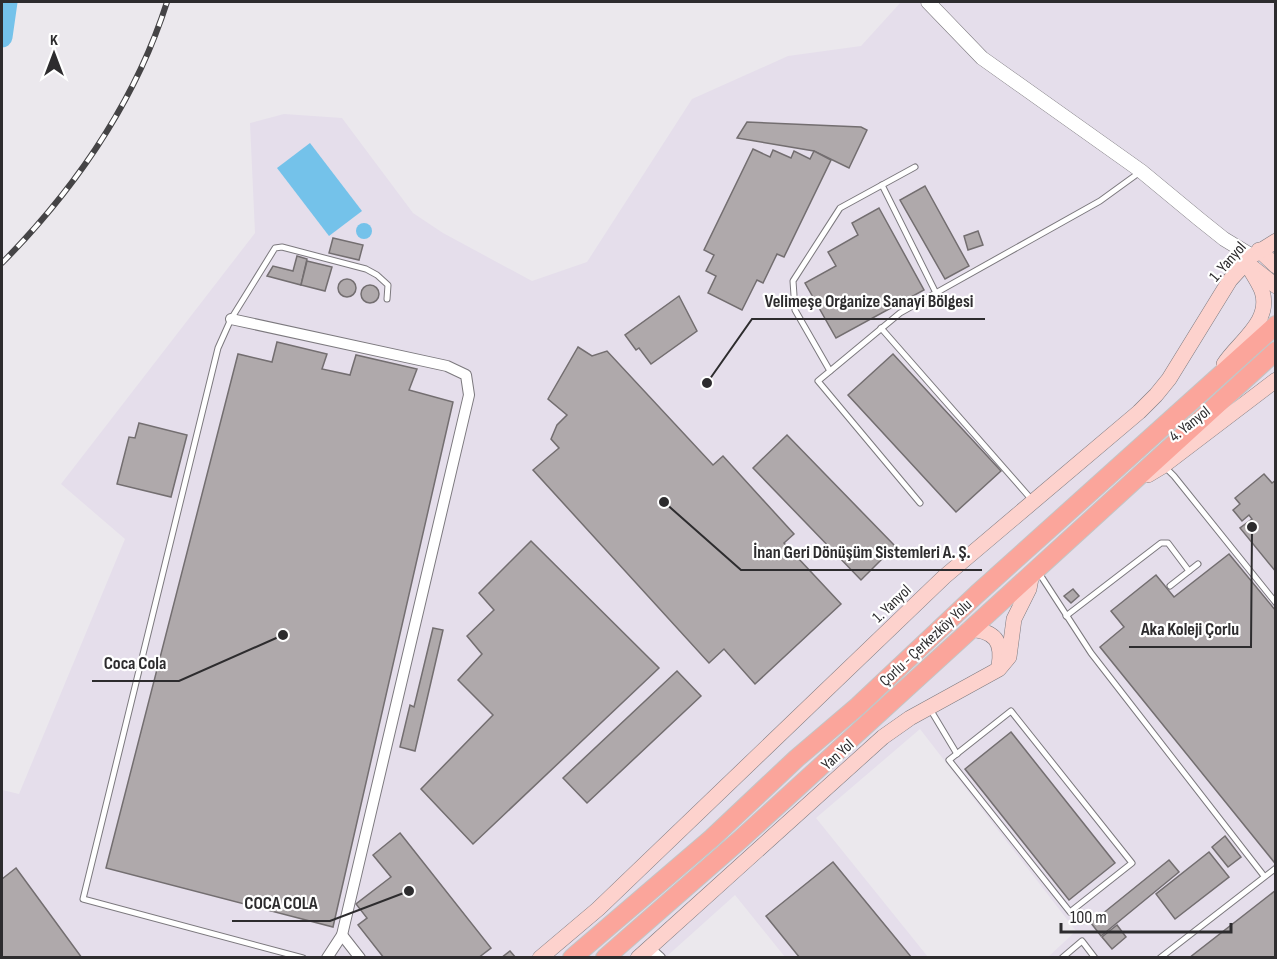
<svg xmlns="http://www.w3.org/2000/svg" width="1277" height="959" font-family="'Sofia Sans Condensed',sans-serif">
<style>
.built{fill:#e5deeb}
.water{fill:#74c2ea}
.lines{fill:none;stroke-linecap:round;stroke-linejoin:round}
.river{stroke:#74c2ea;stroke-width:21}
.building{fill:#afa9ab;stroke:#736e70;stroke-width:1.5}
.service-casing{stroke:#7c797e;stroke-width:7}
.minor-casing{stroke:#7c797e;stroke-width:12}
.tertiary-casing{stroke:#7c797e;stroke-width:15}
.secondary-casing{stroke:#7c797e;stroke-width:16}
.primary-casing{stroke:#c4c4c4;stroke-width:20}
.service{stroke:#fff;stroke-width:5}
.minor{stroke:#fff;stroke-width:10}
.tertiary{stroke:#fff;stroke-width:14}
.secondary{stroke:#fdd2cd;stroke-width:15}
.primary{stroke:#fba59b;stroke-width:18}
.rail-casing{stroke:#454446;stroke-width:6}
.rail{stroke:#fff;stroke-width:4;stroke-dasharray:11;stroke-linecap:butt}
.labels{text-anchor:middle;stroke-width:4.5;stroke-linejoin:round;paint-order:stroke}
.street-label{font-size:16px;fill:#2d2c2e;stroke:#fff}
.leader{fill:none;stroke:#2d2c2e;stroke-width:2}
.callout-dot{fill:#2d2c2e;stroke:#fff;stroke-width:2}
.callout-label{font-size:18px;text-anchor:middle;font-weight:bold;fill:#2d2c2e;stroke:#fff;stroke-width:4.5;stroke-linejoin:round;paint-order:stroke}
</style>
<rect width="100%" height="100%" fill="#ebe8ed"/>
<polygon class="built" points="901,2 1275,2 1275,957 1048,957 1076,931 920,729 816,818 928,957 785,957 735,895 666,957 2,957 2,790 19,794 125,539 61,484 255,233 250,123 284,114 342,118 413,213 443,233 532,281 587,262 692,99 788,56 861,46"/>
<g class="water">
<polygon points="310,143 362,211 329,236 277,168"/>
<circle cx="364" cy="231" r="8"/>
</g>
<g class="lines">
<polyline class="river" points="2,37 7,2"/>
</g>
<g class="building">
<polygon points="747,122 861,127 867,130 849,168 814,151 737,138"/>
<polygon points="753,149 770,157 773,150 791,158 794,151 810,159 814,151 831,160 784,257 777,254 763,283 757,280 742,310 708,293 716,276 706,271 714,255 704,250"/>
<polygon points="925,186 969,266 945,279 900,200"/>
<polygon points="879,208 924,290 836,338 805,283 836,266 828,252 858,235 852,223"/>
<polygon points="978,231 983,245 968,250 964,236"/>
<polygon points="333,238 363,245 359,260 329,253"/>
<polygon points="297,256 307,259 301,285 267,276 273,266 293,271"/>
<polygon points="307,261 332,267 325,291 301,285"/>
<circle cx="347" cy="288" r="9"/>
<circle cx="370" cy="294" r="9"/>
<polygon points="679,296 697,331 651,364 639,348 636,350 625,335"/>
<polygon points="277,342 327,354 322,369 350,375 356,355 417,369 409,390 453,402 333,927 106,868 238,354 272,362"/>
<polygon points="578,347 592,356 607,351 713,465 723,456 794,534 784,543 841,604 755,684 724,649 709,663 533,470 559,448 551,439 557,425 567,415 548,399"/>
<polygon points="893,354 1001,471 956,512 848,395"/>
<polygon points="139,423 187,435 171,497 117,484 129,437 135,438"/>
<polygon points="787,435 895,546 861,580 753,468"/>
<polygon points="1264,474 1272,483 1276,480 1276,572 1240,528 1252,519 1249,515 1242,521 1233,510 1240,504 1235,498"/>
<polygon points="531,541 659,668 473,844 421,789 493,715 458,680 482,654 467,636 494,610 479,593"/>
<polygon points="1229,554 1276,611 1276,861 1274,862 1100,647 1124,627 1111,611 1156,575 1174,597"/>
<polygon points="1073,589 1079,596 1071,603 1064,596"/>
<polygon points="433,628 443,630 415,751 400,747 410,705 414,707"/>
<polygon points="677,671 701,696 587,803 563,778"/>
<polygon points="1011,732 1115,863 1069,900 965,769"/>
<polygon points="400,833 491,948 478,958 384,958 358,925 367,918 356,904 391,877 373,855"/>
<polygon points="1225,836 1241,857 1228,867 1212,847"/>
<polygon points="1209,852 1229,877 1175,919 1156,894"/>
<polygon points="1169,860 1179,872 1101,936 1091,923"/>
<polygon points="833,862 912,958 800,958 766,916"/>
<polygon points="16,868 82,958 2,958 2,879"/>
<polygon points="1276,890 1276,958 1189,958"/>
<polygon points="1117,925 1126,937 1112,949 1102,937"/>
<polygon points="510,951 516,958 501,958"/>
</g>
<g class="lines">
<g class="service-casing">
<g id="service">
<polyline points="882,185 936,293"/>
<polyline points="881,328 1032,500"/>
<polyline points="830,371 795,310 793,281 840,208 915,167"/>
<polyline points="1165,467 1174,476 1276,603"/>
<polyline points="920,503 818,381 900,313 1100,201 1140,172"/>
<polyline points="1039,573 1091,653 1264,876"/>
<polyline points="1170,586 1198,564"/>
<polyline points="1066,616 1161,543 1168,543 1189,571"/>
<polyline points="930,709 957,754"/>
<polygon points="1011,711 1132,863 1070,912 949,760"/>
<polyline points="303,958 83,899 218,348 231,319 275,248 282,247 366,269 377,275 388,285 387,299"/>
<polyline points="1062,958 1082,941 1095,958"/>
<polyline points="1160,958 1276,868"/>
</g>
</g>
<g class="minor-casing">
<g id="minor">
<polyline points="231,319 447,366 466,375 469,395 342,935 327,958"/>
<polyline points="342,935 360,958"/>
<polyline points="649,948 660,958"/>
</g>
</g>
<g class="tertiary-casing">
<polyline id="tertiary" points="928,2 982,58 1141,171 1199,219 1224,239 1252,256"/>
</g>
<g class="secondary-casing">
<g id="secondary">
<polyline points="1259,250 1276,266"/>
<polyline points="1253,268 1276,286"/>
<path d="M1224,364C1238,342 1272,322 1262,291C1258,281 1251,272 1246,262"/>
<polyline points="1148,475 1163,466 1276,380"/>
<path d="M969,629C995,631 1003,641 999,666"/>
<polyline points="540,958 598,909 944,577 1139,412 1156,395 1169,379 1230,280 1252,256 1276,241"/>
<polyline points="638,958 883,737 910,718 999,669 1009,657 1014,619 1029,589 1032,573"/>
</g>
</g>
<g class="primary-casing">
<g id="primary">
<polyline points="572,958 712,838 797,758 858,706 977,594 1276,325"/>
<polyline points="605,958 741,839 1276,351"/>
</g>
</g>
<use href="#service" class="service"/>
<use href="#minor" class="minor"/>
<use href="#tertiary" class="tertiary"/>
<use href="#secondary" class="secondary"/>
<use href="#primary" class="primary"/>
<g class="rail-casing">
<path id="rail" d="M2,263C75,189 135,102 167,2"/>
</g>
<use href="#rail" class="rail"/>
</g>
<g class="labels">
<g class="street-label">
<text transform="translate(1227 261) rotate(-49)" y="6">1. Yanyol</text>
<text transform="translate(1189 423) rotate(-38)" y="6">4. Yanyol</text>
<text transform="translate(891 603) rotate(-44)" y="6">1. Yanyol</text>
<text transform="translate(925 642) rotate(-43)" y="6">Çorlu - Çerkezköy Yolu</text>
<text transform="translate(837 754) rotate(-42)" y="6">Yan Yol</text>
</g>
</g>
<path class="leader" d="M707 383L752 319H985M664 502L741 570H982M1252 527L1251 647H1129M283 635L179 681H92M409 891L330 921H232"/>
<g class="callout-dot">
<circle cx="707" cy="383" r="6"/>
<circle cx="664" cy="502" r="6"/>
<circle cx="1252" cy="527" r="6"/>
<circle cx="283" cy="635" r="6"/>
<circle cx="409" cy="891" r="6"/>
</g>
<g class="callout-label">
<text x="869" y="307">Velimeşe Organize Sanayi Bölgesi</text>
<text x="862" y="558">İnan Geri Dönüşüm Sistemleri A. Ş.</text>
<text x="1190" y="635">Aka Koleji Çorlu</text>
<text x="135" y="669">Coca Cola</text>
<text x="281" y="909">COCA COLA</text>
</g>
<rect width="1277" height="959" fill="none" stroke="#2d2c2e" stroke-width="6"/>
<g transform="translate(54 54)" stroke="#ffffff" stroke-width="4.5" paint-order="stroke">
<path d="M0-4.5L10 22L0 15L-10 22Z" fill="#2d2c2e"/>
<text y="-9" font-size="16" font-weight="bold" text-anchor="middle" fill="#2d2c2e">K</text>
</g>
<path d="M1061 923v9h170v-9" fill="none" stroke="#2d2c2e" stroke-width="3"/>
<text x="1070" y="923" font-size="18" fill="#2d2c2e" stroke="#ffffff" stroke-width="4.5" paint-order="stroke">100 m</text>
</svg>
